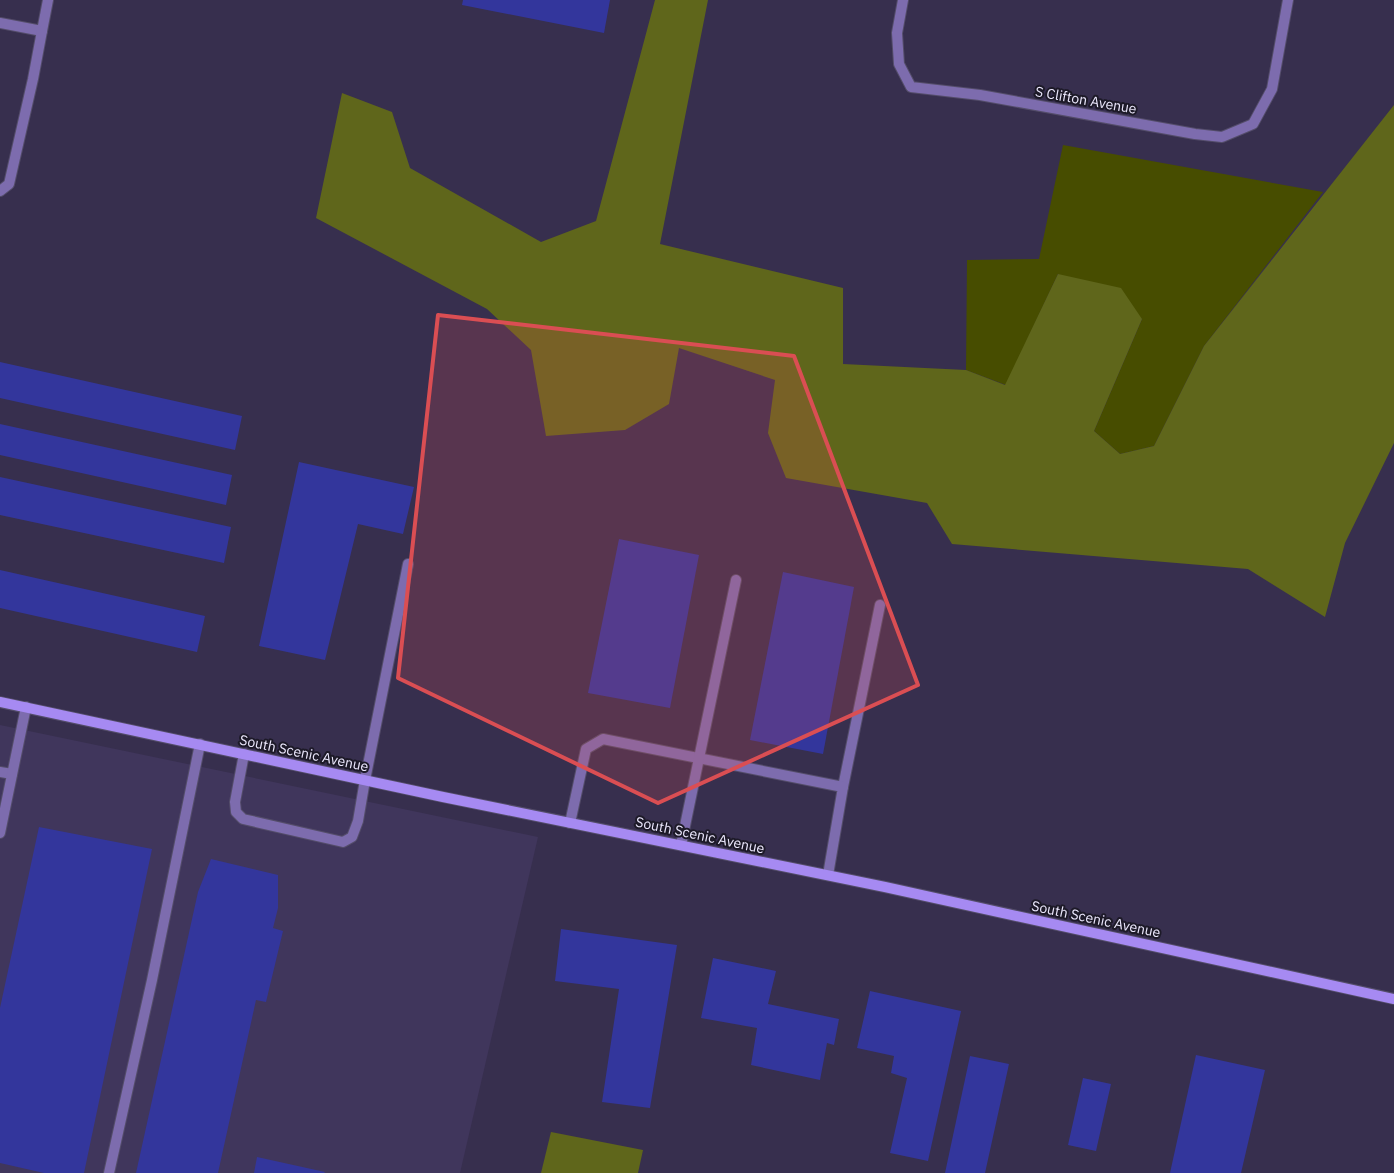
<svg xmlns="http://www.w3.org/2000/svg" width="1394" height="1173" font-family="'IBM Plex Sans',sans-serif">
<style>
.built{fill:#40365c}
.green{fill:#474d00}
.forest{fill:#5f661b}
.building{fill:#33369c}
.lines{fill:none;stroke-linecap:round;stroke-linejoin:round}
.service-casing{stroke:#544d6a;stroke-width:12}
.minor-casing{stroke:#544d6a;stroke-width:12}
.secondary-casing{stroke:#544d6a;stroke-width:12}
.service{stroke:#7d6cae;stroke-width:10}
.minor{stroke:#7d6cae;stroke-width:10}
.secondary{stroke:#a68af2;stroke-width:10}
.marked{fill:#da4e53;fill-opacity:0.2;stroke:#da4e53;stroke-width:4;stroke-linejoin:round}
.labels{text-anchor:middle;stroke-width:4;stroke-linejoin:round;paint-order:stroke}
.street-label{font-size:14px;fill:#ece8fd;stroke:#1d1a28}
</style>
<rect width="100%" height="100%" fill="#372f4e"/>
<polygon class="built" points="0,725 538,837 460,1173 0,1173"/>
<polygon class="green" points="1063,145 1323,192 1204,346 1154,446 1120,454 1094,431 1142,319 1058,274 1006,385 966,370 967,260 1039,259"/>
<g class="forest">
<polygon points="655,0 708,0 660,244 843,288 843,364 966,370 1005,385 1058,274 1121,288 1142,319 1094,431 1120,454 1154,446 1204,346 1394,105 1394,443 1345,543 1325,617 1248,569 952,544 927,503 786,478 768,433 775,380 679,348 669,404 625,430 546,436 531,350 487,309 316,218 342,93 392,112 410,168 541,242 596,221"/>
<polygon points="551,1132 643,1150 638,1173 541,1173"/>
</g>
<g class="building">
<polygon points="463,0 610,0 604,33 462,5"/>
<polygon points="0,362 242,416 235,450 0,398"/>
<polygon points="0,424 232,475 226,505 0,455"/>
<polygon points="299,462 414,487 403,534 358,524 325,660 259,646"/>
<polygon points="0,477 231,527 224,563 0,515"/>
<polygon points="619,539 699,555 670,708 588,693"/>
<polygon points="0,570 205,616 197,652 0,608"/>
<polygon points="783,572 854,587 823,754 750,740"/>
<polygon points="39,827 152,849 84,1173 44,1173 0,1163 0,1008"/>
<polygon points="211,859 278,875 278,908 273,928 283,931 266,1002 256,1000 218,1173 136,1173 198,892"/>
<polygon points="561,929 677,945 650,1108 602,1102 619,989 555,981"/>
<polygon points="713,958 776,971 768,1004 839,1019 834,1045 827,1043 820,1080 751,1065 757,1028 701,1018"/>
<polygon points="870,991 961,1011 928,1161 890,1153 907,1078 891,1073 894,1056 857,1048"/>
<polygon points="1196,1055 1265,1070 1241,1173 1170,1173"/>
<polygon points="970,1056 1009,1064 985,1173 945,1173"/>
<polygon points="1083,1078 1111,1084 1096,1151 1068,1145"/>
<polygon points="257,1157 325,1172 324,1173 254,1173"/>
</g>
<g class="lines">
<g class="service-casing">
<g id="service">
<polyline points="0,23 42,31 48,0"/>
<polyline points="0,191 9,184 33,79 42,31"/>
<polyline points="244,754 235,802 236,812 243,819 343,842 352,837 358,821 365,780 408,564"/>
<polyline points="0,772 12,774"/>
<polyline points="843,787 880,605"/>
<polyline points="570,823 586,749 603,739 843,787 828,875"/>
<polyline points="0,833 26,707"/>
<polyline points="681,845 736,580"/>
<polyline points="109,1173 152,980 200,744"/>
</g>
</g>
<g class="minor-casing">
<polyline id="minor" points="903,0 897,33 899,64 911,87 980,95 1195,134 1222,137 1253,124 1272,89 1288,0"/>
</g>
<g class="secondary-casing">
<polyline id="secondary" points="0,702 443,797 885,887 1394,999"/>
</g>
<use href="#service" class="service"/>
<use href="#minor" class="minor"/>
<use href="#secondary" class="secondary"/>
</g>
<path class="marked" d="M438,315L794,356L918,685L658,803L398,678Z"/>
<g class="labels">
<g class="street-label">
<text transform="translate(1086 100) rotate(10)" y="5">S Clifton Avenue</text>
<text transform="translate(304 753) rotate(12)" y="5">South Scenic Avenue</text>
<text transform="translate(700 835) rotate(12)" y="5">South Scenic Avenue</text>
<text transform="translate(1096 919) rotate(12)" y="5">South Scenic Avenue</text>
</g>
</g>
</svg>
